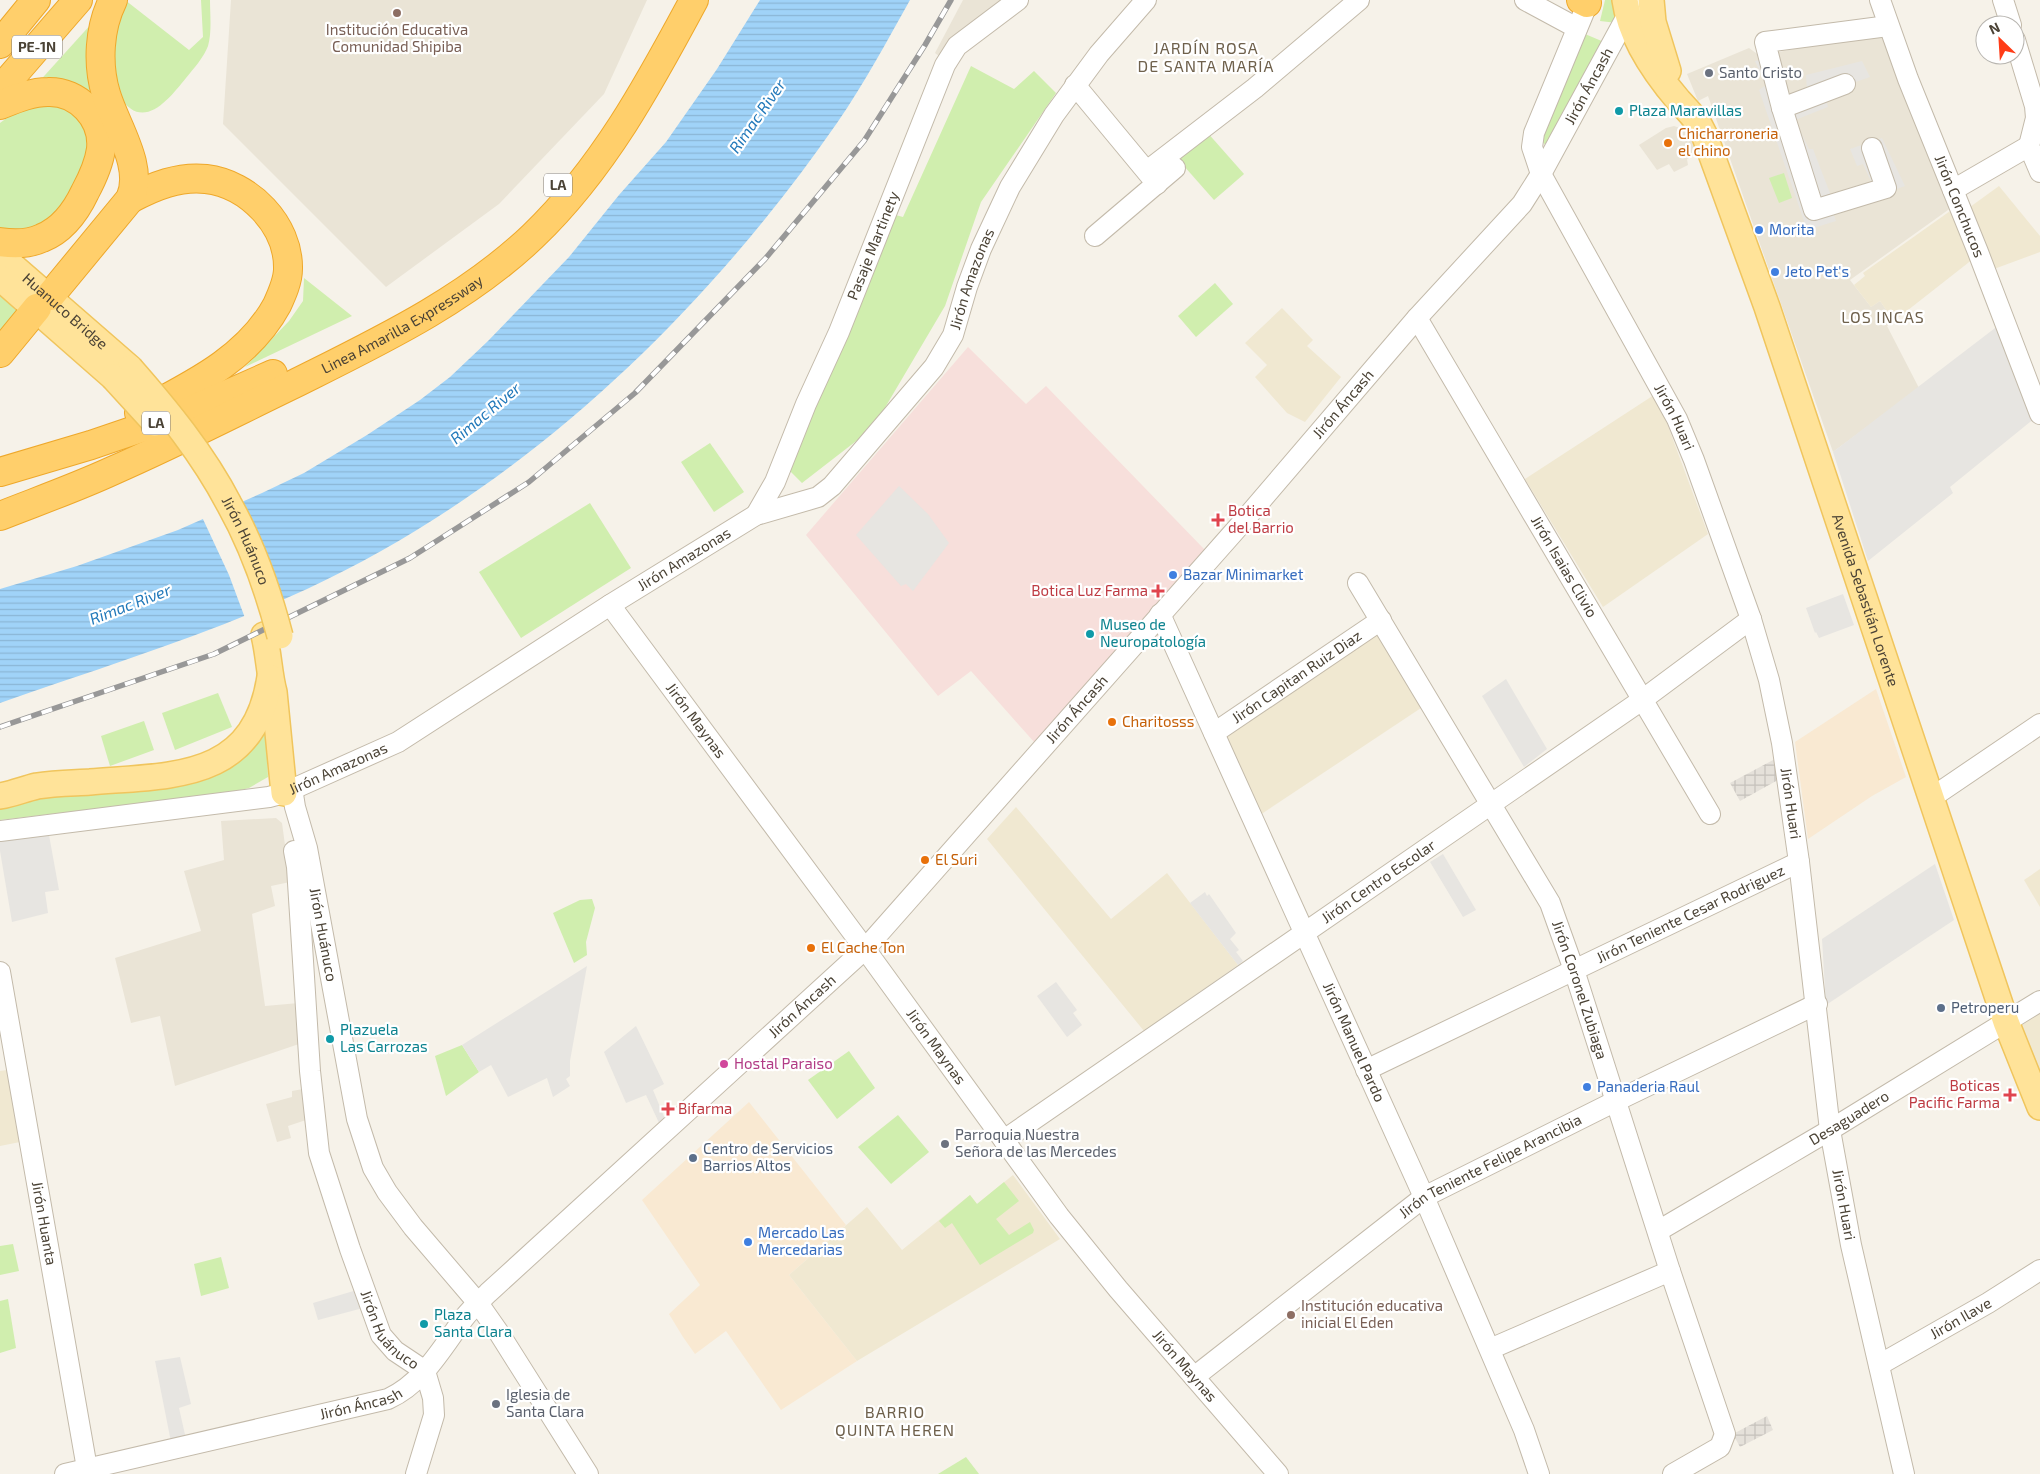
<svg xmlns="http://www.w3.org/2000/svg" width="2040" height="1474" font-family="'Exo 2',sans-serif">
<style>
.residential{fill:#eae4d6}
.commercial{fill:#f9e9d2}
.industrial{fill:url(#industrial-grid)}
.education{fill:#f0e8d1}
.medical{fill:#f7dfdb}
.green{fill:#d0eeae}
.parking{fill:#e7e5e1}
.water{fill:url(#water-rules)}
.pier{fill:#f6f2e9}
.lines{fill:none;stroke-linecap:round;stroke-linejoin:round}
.minor-casing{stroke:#c3baaa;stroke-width:22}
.major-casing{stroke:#f0c55d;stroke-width:28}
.highway-casing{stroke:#eea82b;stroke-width:30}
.minor{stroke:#fff;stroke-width:20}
.major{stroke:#ffe399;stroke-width:25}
.highway{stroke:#ffcf6b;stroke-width:28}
.rail-casing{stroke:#989898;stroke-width:5.5}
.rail{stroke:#fff;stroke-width:4;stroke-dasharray:11;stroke-linecap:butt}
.major-bridge-casing{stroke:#f0c55d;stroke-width:28;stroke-linecap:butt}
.major-bridge{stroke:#ffe399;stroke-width:25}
.education-dot{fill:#8d6e63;stroke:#fff;stroke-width:2}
.worship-dot{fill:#6b7280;stroke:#fff;stroke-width:2}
.culture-dot{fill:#0f9aa8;stroke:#fff;stroke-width:2}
.food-dot{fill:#e8710a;stroke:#fff;stroke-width:2}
.shop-dot{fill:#3f7fe0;stroke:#fff;stroke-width:2}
.health-dot{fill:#e0444e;stroke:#fff;stroke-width:2}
.service-dot{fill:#5c6f8a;stroke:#fff;stroke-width:2}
.hotel-dot{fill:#d1479c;stroke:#fff;stroke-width:2}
.labels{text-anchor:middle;stroke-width:4.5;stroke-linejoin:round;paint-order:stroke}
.shield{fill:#fff;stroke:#817b72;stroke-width:1}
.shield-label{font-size:14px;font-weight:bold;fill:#4b4336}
.education-label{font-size:15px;fill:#785e54;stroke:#fff}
.worship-label{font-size:15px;fill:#5b616d;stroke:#fff;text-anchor:start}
.street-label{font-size:15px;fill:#4b4336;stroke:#fff}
.culture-label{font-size:15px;fill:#0d838f;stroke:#fff;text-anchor:start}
.food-label{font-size:15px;fill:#c56008;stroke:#fff;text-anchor:start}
.shop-label{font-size:15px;fill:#366cbe;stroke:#fff;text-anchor:start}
.health-label{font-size:15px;fill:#be3a42;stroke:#fff;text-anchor:start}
.service-label{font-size:15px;fill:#4e5e75;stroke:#fff;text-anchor:start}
.hotel-label{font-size:15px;fill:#b23c85;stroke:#fff;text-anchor:start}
.neighbourhood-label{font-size:16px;letter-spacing:1px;fill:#6f614c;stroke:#fff}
.water-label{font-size:16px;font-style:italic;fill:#2279ba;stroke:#fff}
</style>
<defs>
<pattern id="industrial-grid" width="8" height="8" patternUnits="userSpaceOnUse" patternTransform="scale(1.25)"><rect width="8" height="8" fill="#e5e1da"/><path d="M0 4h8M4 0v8" fill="none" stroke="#c6c2bc"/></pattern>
<pattern id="water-rules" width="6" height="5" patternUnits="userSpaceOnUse" patternTransform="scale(1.25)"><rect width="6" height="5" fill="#a0d3f8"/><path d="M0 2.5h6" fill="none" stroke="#8bb6d5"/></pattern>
</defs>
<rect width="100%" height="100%" fill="#f6f2e9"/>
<g class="residential">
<polygon points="231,0 647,0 604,94 499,204 386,287 223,124"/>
<polygon points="963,0 1012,0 943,59 935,53"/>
<polygon points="1884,30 1955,205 1850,280 1871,307 1880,301 1894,321 1887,326 1919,388 1833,452 1708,96 1698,101 1687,74 1749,48 1760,56"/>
<polygon points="1674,126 1683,129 1691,136 1697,154 1687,159 1688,165 1674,172 1669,164 1657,170 1639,145 1666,128"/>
<polygon points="276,818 282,823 290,882 271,886 275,906 252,914 265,1006 299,1003 299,1044 175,1086 160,1016 131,1023 115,958 201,931 184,871 224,860 221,821"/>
<polygon points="303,1089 306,1120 288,1126 291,1138 277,1142 266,1104 292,1097 292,1091"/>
</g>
<g class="commercial">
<polygon points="1876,689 1906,777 1872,796 1808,839 1795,742"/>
<polygon points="749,1102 846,1225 789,1275 857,1361 781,1410 726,1331 695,1354 683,1337 669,1314 700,1285 642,1200"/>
</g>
<g class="industrial">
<polygon points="1775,759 1778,780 1740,801 1730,783"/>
<polygon points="1767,1416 1773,1430 1740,1447 1733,1434"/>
</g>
<g class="education">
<polygon points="1999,186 2040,236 2040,252 1994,269 1970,207"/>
<polygon points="1953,209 1973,259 1894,321 1880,301 1871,307 1854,285 1865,276 1863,273"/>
<polygon points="1282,308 1313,340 1307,346 1341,377 1305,422 1287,413 1255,377 1267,365 1245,343"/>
<polygon points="1654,395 1665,418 1708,534 1603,607 1525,479"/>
<polygon points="1374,630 1424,706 1260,815 1223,733"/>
<polygon points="1016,807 1111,919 1167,873 1238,965 1144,1031 987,839"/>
<polygon points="2040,869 2040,907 2024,880"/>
<polygon points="2040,1009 2040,1071 2019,1022"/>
<polygon points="7,1070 20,1142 0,1146 0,1071"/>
<polygon points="1013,1175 1060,1239 857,1361 789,1275 867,1207 902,1250 970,1195 977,1204"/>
</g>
<polygon class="medical" points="968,347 1026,404 1046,386 1205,550 1035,743 971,671 938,696 806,535"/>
<g class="green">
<path d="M125,0L189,50L203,37L201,0H210C210,15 212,32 208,46C204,57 194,68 186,78C169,99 142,134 119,95C114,85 108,75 108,63C109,48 121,16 125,0Z"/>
<polygon points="1605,0 1618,0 1617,23 1600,21"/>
<polygon points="93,22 93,92 88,98 36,85"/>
<polygon points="1585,34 1604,42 1547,147 1542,141"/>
<polygon points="971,66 1014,89 1034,71 1056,93 981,202 945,306 873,428 802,483 788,469 892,214 903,217"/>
<polygon points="64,101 90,130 86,172 43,233 0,233 0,123 23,106"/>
<polygon points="1206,131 1244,174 1214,200 1176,157"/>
<polygon points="1784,173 1792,198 1779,203 1769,178"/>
<polygon points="304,278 352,316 245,367 289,321 303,301"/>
<polygon points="1215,283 1233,304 1196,337 1178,316"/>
<polygon points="0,295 20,314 0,343"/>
<polygon points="710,443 744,492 714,512 681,462"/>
<polygon points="590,503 631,568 521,638 479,572"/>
<polygon points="218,693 232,727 175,750 162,713"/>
<polygon points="144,721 154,750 110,766 101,736"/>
<polygon points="259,726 266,729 268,777 249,788 224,794 0,820 0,803 2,802 156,784"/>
<polygon points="592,899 595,908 586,942 587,955 574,963 553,913 580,900"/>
<polygon points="462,1045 479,1072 446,1096 435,1056"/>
<polygon points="849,1051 875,1088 837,1119 808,1080"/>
<polygon points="898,1115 929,1152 891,1184 858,1147"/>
<polygon points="1004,1182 1019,1201 996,1219 1009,1235 1030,1222 1034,1230 1033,1233 980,1265 952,1223 945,1228 939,1221 970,1195 977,1204"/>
<polygon points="13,1244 19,1271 0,1275 0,1246"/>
<polygon points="221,1257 229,1288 201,1296 194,1264"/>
<polygon points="8,1299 16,1348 0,1353 0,1301"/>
<polygon points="966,1457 979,1474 938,1474"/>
</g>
<g class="parking">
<polygon points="1773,57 1785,90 1793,96 1807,90 1806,75 1862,61 1870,77 1847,85 1826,100 1828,107 1795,120 1809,149 1813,149 1833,201 1874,188 1863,164 1857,166 1850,149 1882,138 1905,186 1833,212 1836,221 1807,230 1759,90 1766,85 1755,61"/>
<polygon points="1999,325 2036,417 1950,487 1953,493 1868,561 1833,452"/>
<polygon points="899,486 928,514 949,543 913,591 906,584 901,586 856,535"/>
<polygon points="1843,594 1854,625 1819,638 1816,632 1815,633 1806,608"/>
<polygon points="1506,679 1547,749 1524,767 1482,696"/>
<polygon points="49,835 59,890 45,892 48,913 12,922 0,851 0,841"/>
<polygon points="1443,854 1476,910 1463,917 1430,862"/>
<polygon points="1935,864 1954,920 1826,1005 1822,939"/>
<polygon points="1205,892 1207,896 1209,894 1236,933 1230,939 1239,950 1236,952 1243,961 1238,965 1190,903"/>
<polygon points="587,966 570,1061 570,1076 566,1079 570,1086 553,1097 547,1078 508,1097 491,1065 479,1072 462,1045"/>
<polygon points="1056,982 1077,1010 1073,1013 1082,1025 1067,1037 1037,996"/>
<polygon points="636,1026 664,1084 653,1090 665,1119 660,1125 646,1095 626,1103 604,1052"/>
<polygon points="357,1290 363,1308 318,1320 313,1303"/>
<polygon points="180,1357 191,1404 179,1408 186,1439 171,1442 155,1361"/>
</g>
<path class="water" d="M760,0H910C887,41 864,84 837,123C703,316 522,489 307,589C208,635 103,667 0,703V589L77,566L178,530L262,493L304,473L367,435L420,400L450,377L488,341L569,257L619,195L666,142L717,69Z"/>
<polygon class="pier" points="236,502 276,605 245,618 229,575 202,517"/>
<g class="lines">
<g class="minor-casing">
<g id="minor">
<polyline points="1525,0 1577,28"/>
<path id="s1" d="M1589,0L1534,133L1532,147L1541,174L1677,419L1694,460L1751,619L1769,680L1782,743L1799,862L1830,1130L1851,1245L1904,1474"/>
<path id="s2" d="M1880,0L1908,79L1978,252L2040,414"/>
<polyline points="2003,0 2011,25"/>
<polyline points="2015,40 2035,106 2036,118 2029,146 2040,172"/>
<polyline points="1075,85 1157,184"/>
<polyline points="1782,108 1845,84"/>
<polyline points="1872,148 1886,188 1814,210 1782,108 1765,42 1888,26"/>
<polyline points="1147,171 1255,88 1359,0"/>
<polyline points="1953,190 2029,146"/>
<polyline points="1095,236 1175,168"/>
<path id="s3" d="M1417,318L1710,814"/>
<path id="s4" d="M756,515L775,482L806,404L839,332L945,65L957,46L1018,0"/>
<path id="s5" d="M1358,583L1550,903L1574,970L1670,1271L1725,1434L1720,1447L1673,1474"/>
<path id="s6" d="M610,605L865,949L1059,1216L1118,1289L1278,1474"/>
<path id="s7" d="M1160,614L1424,1197L1524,1430L1539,1474"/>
<path id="s8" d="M1214,733L1381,620"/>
<path id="s9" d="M292,788L295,807L307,848L357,1119L373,1168L387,1192L413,1227L478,1303L499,1333L588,1474"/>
<polyline points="1931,798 2040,724"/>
<path id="s10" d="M0,831L269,797L284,793L398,742L610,605L756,515L818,497L832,486L934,367L953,335L967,287L981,249L1010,187L1054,115L1099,54L1146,0"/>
<path id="s11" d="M294,851L297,867L310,1071L319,1153L350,1249L381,1335L395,1351L425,1371"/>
<path id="s12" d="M0,972L88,1474"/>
<path id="s13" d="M1366,1070L1799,862"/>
<path id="s14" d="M1004,1140L1642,700L1751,619"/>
<path id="s15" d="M1658,1231L1830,1130L2040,1001"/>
<polyline points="1490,1349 1670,1271"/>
<path id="s16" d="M1879,1365L1988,1303L2040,1270"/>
<path id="s17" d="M1194,1377L1424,1197L1616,1101L1817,1004"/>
<path id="s18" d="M65,1474L388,1399C423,1383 442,1348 464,1318C471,1309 480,1301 488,1293L865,949L1240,525L1417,318L1522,204L1541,174L1633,5"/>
<polyline points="416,1474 434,1415 433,1398 425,1371"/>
</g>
</g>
<g class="major-casing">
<g id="major">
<path id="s19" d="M1625,0C1630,36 1655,73 1679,101C1689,112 1698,120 1704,134L1767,307L2006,1022L2040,1107"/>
<polyline points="1651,0 1653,22 1668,71"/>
<path id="s20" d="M0,255L130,368"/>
<polyline points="0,278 113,377"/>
<path d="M264,635C269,655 269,674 274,692L284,793"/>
<path d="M0,796C13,794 24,789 37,786C54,783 73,783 90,782C173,775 254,781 270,677"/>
</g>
</g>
<g class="highway-casing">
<g id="highway">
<polyline points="1581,0 1587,3"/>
<polyline points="0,44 36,0"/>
<polyline points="0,90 78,0"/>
<path d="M0,105C15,99 31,92 48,92C78,91 104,118 101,149C99,164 92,179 85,192C76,211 62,230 42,238C29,244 13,244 0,242"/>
<path d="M130,199C154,186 179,176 206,179C249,184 289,225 288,269C288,281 282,294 277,305C248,359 190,386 139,413"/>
<path d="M50,296L130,199C145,167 115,125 106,94C97,64 99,28 113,0"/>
<polyline points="0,353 37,308"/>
<polyline points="0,472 91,445 185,413 273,374"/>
<path id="s21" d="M0,516C38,501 75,488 112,471C174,444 234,413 294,384C378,342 465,301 533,236C603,169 649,84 694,0"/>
</g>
</g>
<use href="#minor" class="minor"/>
<use href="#major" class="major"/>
<use href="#highway" class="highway"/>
<g class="rail-casing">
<polyline id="rail" points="0,727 214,654 410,558 529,482 635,393 765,259 864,141 925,45 951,0"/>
</g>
<use href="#rail" class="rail"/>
<g class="major-bridge-casing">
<g id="major-bridge">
<path id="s22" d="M130,368C167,410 203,454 229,504C252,545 268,590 280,636"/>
<polyline points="113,377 155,423"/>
</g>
</g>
<use href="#major-bridge" class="major-bridge"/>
</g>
<g class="education-dot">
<circle cx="397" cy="13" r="5"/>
<circle cx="1291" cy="1315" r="5"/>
</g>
<g class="worship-dot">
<circle cx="1709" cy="73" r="5"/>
<circle cx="945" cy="1144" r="5"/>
<circle cx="496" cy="1404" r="5"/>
</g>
<g class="culture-dot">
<circle cx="1619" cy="111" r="5"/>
<circle cx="1090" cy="634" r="5"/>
<circle cx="330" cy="1039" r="5"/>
<circle cx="424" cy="1324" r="5"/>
</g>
<g class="food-dot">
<circle cx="1668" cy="143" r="5"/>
<circle cx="1112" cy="722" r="5"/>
<circle cx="925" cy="860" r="5"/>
<circle cx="811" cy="948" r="5"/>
</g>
<g class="shop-dot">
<circle cx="1759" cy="230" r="5"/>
<circle cx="1775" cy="272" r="5"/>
<circle cx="1173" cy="575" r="5"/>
<circle cx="1587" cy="1087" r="5"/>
<circle cx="748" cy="1242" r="5"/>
</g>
<g class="health-dot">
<path d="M1215.5 512.5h5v5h5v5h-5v5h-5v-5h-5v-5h5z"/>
<path d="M1155.5 583.5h5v5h5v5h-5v5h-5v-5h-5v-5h5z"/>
<path d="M2007.5 1087.5h5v5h5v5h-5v5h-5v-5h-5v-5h5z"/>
<path d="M665.5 1101.5h5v5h5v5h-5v5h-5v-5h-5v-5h5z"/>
</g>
<g class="service-dot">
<circle cx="1941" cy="1008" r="5"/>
<circle cx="693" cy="1158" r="5"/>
</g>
<circle class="hotel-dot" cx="724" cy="1064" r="5"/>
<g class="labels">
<g class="shield">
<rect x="12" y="35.5" width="50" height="23" rx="4"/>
<rect x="544" y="173.5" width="28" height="23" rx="4"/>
<rect x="142" y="411.5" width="28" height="23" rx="4"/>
</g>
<g class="shield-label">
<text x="37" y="52">PE-1N</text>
<text x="558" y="190">LA</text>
<text x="156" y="428">LA</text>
</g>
<g class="education-label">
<text x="397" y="35">Institución Educativa<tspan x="397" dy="17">Comunidad Shipiba</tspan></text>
<text x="1301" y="1311" text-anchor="start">Institución educativa<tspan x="1301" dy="17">inicial El Eden</tspan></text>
</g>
<g class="worship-label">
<text x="1719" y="78">Santo Cristo</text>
<text x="955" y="1140">Parroquia Nuestra<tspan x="955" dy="17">Señora de las Mercedes</tspan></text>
<text x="506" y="1400">Iglesia de<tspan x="506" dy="17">Santa Clara</tspan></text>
</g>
<g class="street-label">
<text dy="5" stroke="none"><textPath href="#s18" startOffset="2118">Jirón Áncash</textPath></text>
<text dy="5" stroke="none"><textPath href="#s2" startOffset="221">Jirón Conchucos</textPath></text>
<text dy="5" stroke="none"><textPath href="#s4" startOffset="294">Pasaje Martinety</textPath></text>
<text dy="5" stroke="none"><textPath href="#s10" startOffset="1171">Jirón Amazonas</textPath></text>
<text dy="5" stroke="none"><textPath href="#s20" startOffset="86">Huanuco Bridge</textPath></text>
<text dy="5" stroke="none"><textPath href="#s21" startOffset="446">Linea Amarilla Expressway</textPath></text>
<text dy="5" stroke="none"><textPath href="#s18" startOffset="1714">Jirón Áncash</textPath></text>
<text dy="5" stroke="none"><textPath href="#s1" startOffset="464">Jirón Huari</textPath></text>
<text dy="5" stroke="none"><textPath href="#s22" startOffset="209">Jirón Huánuco</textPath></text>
<text dy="5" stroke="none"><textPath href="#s10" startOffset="751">Jirón Amazonas</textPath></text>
<text dy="5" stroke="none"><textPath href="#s3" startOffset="289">Jirón Isaias Clivio</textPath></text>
<text dy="5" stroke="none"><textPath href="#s19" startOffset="651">Avenida Sebastián Lorente</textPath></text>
<text dy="5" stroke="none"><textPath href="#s8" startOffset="100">Jirón Capitan Ruiz Diaz</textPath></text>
<text dy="5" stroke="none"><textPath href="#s18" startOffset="1309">Jirón Áncash</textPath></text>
<text dy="5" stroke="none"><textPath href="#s6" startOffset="144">Jirón Maynas</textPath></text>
<text dy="5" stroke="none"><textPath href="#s10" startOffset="346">Jirón Amazonas</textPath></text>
<text dy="5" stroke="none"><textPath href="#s1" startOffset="869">Jirón Huari</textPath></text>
<text dy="5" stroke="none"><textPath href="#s14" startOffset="455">Jirón Centro Escolar</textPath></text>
<text dy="5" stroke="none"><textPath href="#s13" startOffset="360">Jirón Teniente Cesar Rodriguez</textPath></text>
<text dy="5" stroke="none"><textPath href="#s9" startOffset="150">Jirón Huánuco</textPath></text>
<text dy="5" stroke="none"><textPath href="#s5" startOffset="465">Jirón Coronel Zubiaga</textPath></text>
<text dy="5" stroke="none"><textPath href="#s18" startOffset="904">Jirón Áncash</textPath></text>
<text dy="5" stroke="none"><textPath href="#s7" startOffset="470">Jirón Manuel Pardo</textPath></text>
<text dy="5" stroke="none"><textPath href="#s6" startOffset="549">Jirón Maynas</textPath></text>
<text dy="5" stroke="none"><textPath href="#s15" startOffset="222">Desaguadero</textPath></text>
<text dy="5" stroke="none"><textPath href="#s17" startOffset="365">Jirón Teniente Felipe Arancibia</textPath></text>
<text dy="5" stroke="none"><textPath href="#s1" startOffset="1274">Jirón Huari</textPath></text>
<text dy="5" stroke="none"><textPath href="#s12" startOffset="255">Jirón Huanta</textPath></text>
<text dy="5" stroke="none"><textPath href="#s16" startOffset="94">Jirón Ilave</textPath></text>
<text dy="5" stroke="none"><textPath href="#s11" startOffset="496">Jirón Huánuco</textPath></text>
<text dy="5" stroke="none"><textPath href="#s6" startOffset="954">Jirón Maynas</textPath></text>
<text dy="5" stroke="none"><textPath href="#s18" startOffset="304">Jirón Áncash</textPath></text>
</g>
<g class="culture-label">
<text x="1629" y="116">Plaza Maravillas</text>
<text x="1100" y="630">Museo de<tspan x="1100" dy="17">Neuropatología</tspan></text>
<text x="340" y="1035">Plazuela<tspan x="340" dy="17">Las Carrozas</tspan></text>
<text x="434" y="1320">Plaza<tspan x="434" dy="17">Santa Clara</tspan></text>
</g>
<g class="food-label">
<text x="1678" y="139">Chicharroneria<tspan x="1678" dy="17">el chino</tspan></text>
<text x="1122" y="727">Charitosss</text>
<text x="935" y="865">El Suri</text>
<text x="821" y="953">El Cache Ton</text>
</g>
<g class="shop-label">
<text x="1769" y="235">Morita</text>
<text x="1785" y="277">Jeto Pet's</text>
<text x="1183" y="580">Bazar Minimarket</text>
<text x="1597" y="1092">Panaderia Raul</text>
<text x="758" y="1238">Mercado Las<tspan x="758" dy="17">Mercedarias</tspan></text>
</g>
<g class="health-label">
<text x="1228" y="516">Botica<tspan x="1228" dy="17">del Barrio</tspan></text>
<text x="1148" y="596" text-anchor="end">Botica Luz Farma</text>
<text x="2000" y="1091" text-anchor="end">Boticas<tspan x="2000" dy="17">Pacific Farma</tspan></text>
<text x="678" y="1114">Bifarma</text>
</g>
<g class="service-label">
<text x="1951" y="1013">Petroperu</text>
<text x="703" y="1154">Centro de Servicios<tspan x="703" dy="17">Barrios Altos</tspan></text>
</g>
<g class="hotel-label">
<text x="734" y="1069">Hostal Paraiso</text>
</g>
<g class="neighbourhood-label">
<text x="1206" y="54">JARDÍN ROSA<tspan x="1206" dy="18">DE SANTA MARÍA</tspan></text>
<text x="1883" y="323">LOS INCAS</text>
<text x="895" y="1418">BARRIO<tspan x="895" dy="18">QUINTA HEREN</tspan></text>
</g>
<g class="water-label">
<text transform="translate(757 116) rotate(-55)" y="6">Rimac River</text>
<text transform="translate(485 413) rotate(-40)" y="6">Rimac River</text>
<text transform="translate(130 604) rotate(-21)" y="6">Rimac River</text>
</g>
</g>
<g transform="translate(2000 40) rotate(335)"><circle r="24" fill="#ffffff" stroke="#b7b4af"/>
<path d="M0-4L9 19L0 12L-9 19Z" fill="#ff3c17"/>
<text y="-8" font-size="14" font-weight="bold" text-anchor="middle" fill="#4b4336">N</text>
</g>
</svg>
